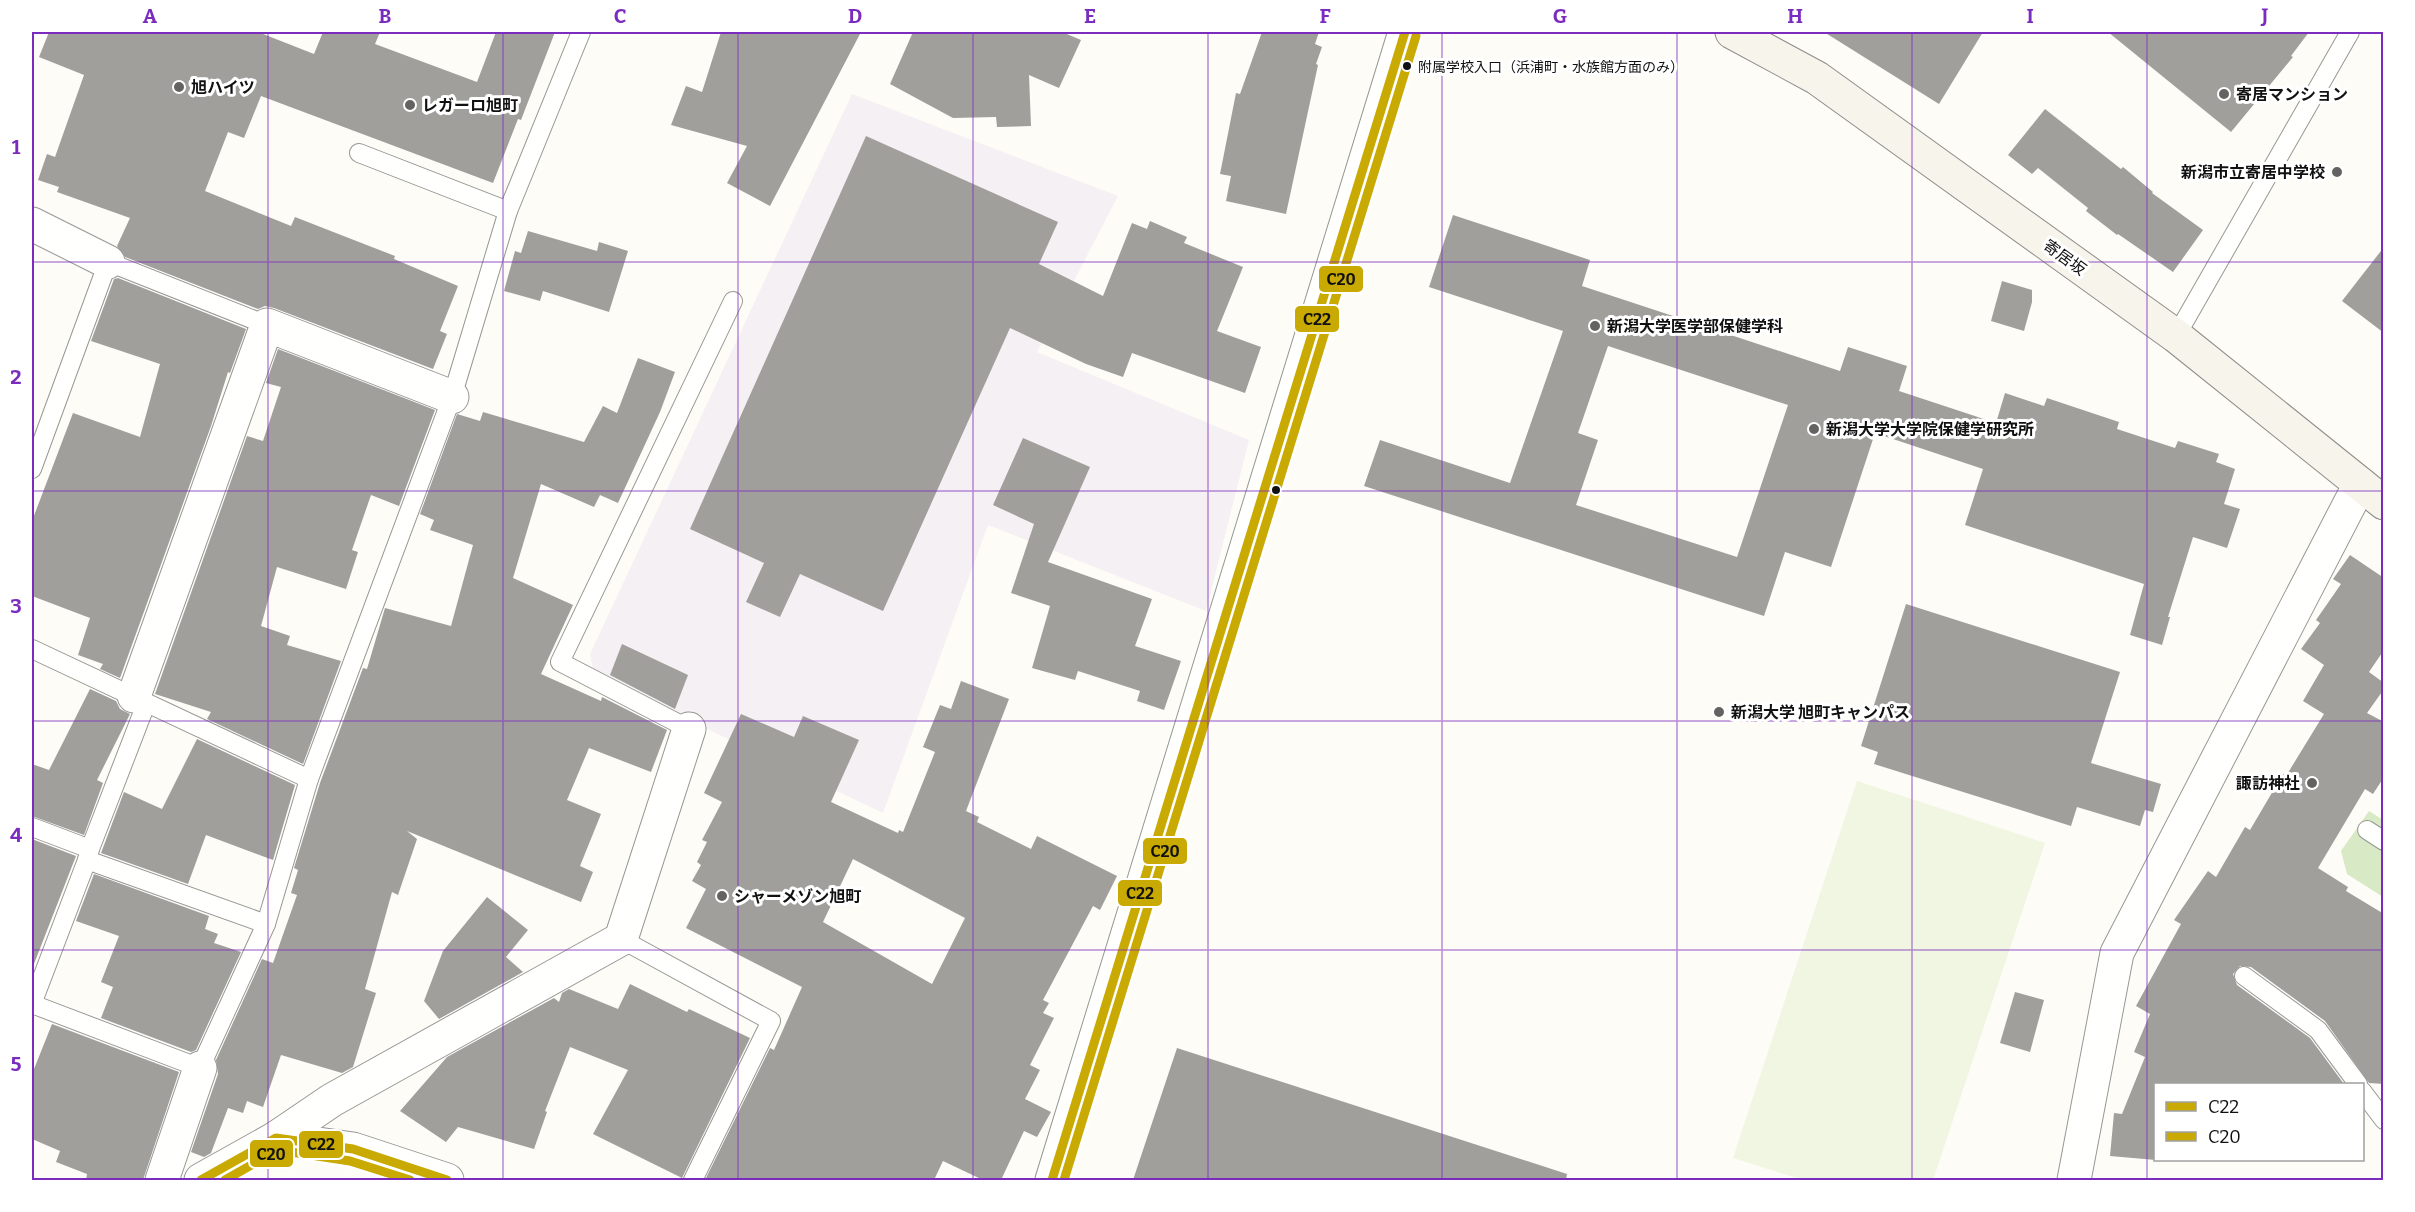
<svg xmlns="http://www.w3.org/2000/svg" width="2415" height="1212" font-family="Bitter,'Noto Sans JP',serif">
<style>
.industrial{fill:#f5f0f3}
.forest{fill:#d8eac5}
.pitch{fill:#f0f6e1}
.building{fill:#a19f9c;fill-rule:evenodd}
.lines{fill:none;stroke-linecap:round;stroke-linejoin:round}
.lane-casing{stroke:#979795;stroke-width:20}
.street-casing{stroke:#979795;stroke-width:35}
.secondary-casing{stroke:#8e8d8b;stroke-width:35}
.lane{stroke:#fffffe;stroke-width:18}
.street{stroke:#fffffe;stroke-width:33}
.secondary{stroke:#f6f4eb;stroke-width:33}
.bus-1-casing{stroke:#fff;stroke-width:14}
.bus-2-casing{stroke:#fff;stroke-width:14}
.bus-1{stroke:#c9aa02;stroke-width:9}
.bus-2{stroke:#c9aa02;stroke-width:9}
.grid{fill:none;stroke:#7b2cbf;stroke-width:1.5;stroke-opacity:0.55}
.bus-dot{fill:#111;stroke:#fff;stroke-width:2}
.poi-dot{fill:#646362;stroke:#fff;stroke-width:2}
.labels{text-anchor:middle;stroke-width:6;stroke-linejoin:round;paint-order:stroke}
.bus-label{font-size:14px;fill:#111;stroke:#fff;text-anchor:start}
.poi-label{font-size:16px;font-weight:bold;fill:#111;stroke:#fff;text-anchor:start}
.street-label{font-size:16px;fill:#111;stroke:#fff}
.line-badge{stroke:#fff;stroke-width:2}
.pale-badge-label{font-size:16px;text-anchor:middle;font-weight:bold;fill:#111}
.neatline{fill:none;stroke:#7b2cbf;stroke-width:2}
.grid-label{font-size:20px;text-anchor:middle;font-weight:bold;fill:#7b2cbf}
</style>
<rect width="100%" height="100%" fill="#fdfcf7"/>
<polygon class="industrial" points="852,94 1118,196 1037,352 1249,440 1206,611 988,525 883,813 594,675 590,654"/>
<polygon class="forest" points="2369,811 2383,820 2383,897 2347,874 2341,851"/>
<polygon class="pitch" points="1857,781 2045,843 1933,1180 1803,1180 1733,1158"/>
<g class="building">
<polygon points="49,32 258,32 314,54 323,32 380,32 375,44 477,82 496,32 555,32 521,120 518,119 493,183 261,96 244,138 228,132 205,191 291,226 295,217 341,235 395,256 394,259 458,286 440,331 447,334 433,369 274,308 265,306 258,309 125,257 117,246 130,218 57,192 59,187 38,180 47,154 55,157 84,75 39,57"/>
<polygon points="721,32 861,32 770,206 727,183 747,146 671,125 686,86 702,92"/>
<polygon points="913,32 1062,32 1081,40 1059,88 1029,75 1031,126 997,127 996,117 953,118 890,84"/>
<polygon points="1262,32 1319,32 1315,44 1322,47 1316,64 1318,65 1286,214 1226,201 1231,176 1220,174 1236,93 1240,94"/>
<polygon points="1824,32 1983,32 1939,104"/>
<polygon points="2108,32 2309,32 2291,56 2293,57 2231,132"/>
<polygon points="2045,109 2121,169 2123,167 2153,192 2152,193 2203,230 2173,272 2118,234 2117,235 2086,211 2088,208 2038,168 2032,174 2008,155"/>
<polygon points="866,136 1058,222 1039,264 1103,296 1132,223 1147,229 1150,221 1187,237 1184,243 1243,267 1217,331 1261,347 1245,393 1132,353 1123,377 1086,364 1010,328 883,611 800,574 780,617 746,602 764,563 690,529"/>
<path d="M1453,215L1590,260L1582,286L1840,371L1848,347L1907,366L1899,391L1996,423L2005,393L2044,406L2047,398L2119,422L2117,429L2175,448L2178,441L2219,454L2216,462L2235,469L2224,504L2240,509L2227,548L2193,537L2168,617H2170L2162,645L2130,635L2144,584L1965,525L1983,469L1875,433L1831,567L1785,552L1764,616L1364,486L1380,440L1510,483L1563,331L1429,287ZM1608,346L1788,405L1737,557L1576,505L1598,440L1578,433Z"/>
<polygon points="528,231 597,251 599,242 628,251 609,312 543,291 540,301 504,291 515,251 521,253"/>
<polygon points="2384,247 2384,333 2342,301"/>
<polygon points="118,278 246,329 230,373 228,372 211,426 120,678 100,669 103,664 78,655 90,618 32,596 32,521 73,413 140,437 160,364 91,341 114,279"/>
<polygon points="2002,281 2032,290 2032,302 2024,331 1991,321"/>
<polygon points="278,349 435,410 399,506 371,495 352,550 358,552 346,589 277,567 261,626 290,636 287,645 341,661 303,764 207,719 211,712 155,694 247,436 263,441 281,387 266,383"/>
<polygon points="638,358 675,372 660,412 618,503 600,495 594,507 541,484 513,578 573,605 541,674 601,701 602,697 667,730 651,772 589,748 567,800 601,814 580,866 593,872 581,902 407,831 417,839 398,895 392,892 365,989 376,993 353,1067 342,1073 281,1055 263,1107 247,1101 243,1113 228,1108 211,1153 204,1157 191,1152 218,1074 216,1060 262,959 273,963 297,895 291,893 298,870 294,868 320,783 363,668 367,669 385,608 451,626 473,545 430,530 434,520 420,514 457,414 480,421 483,412 584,442 603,406 617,413"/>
<polygon points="1023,438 1090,467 1048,562 1152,599 1135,646 1181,661 1164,710 1137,701 1140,691 1078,671 1075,680 1032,668 1050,606 1011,593 1034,524 993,505"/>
<polygon points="2350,555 2384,578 2384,650 2369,672 2384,683 2384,689 2367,713 2384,722 2384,777 2373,794 2365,789 2318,868 2348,887 2346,891 2384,914 2384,1084 2369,1083 2325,1021 2251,967 2240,966 2233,974 2237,985 2310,1038 2344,1084 2156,1084 2156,1160 2110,1156 2114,1113 2122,1114 2145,1057 2134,1052 2150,1014 2136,1006 2181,924 2174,920 2208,871 2216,877 2245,827 2250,830 2283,774 2286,776 2324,714 2303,701 2324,665 2301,649 2320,623 2316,620 2341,584 2333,579"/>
<polygon points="1906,604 2120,672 2091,763 2161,784 2153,812 2145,810 2140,826 2077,807 2071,826 1874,764 1878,752 1861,746"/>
<polygon points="622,644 688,675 675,709 610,675"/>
<path d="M961,681L1009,699L966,811L979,817L977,822L1031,849L1037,836L1117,876L1100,910L1093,906L1043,1000L1049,1003L1043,1013L1054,1018L1030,1065L1040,1070L1025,1099L1051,1112L1037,1137L1024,1131L1001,1180H983L943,1161L934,1180H705L770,1048L774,1050L802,987L686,928L706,889L692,881L701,865L697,862L707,842L702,840L722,802L704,793L741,714L794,737L803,716L859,740L831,802L898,833L899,830L903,832L935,752L923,747L940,705L951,709ZM853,859L965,918L932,984L823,922Z"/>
<polygon points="90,689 116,701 120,709 130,714 97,780 103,783 84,835 32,816 32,764 49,770"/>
<polygon points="197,739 295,785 273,860 206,835 188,884 101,853 124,792 162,809"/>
<polygon points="32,839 76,856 32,969"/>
<polygon points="94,874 209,916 205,929 218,934 214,943 241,952 196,1050 191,1052 101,1018 113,987 101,982 119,936 76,921"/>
<polygon points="487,897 528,930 506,957 523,972 439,1019 424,1001 443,951"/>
<polygon points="630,984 687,1012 689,1009 750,1038 682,1178 593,1134 628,1070 570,1047 545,1111 547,1112 534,1149 458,1127 446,1142 400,1111 447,1057 554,998 559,1002 562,993 569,989 618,1009"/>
<polygon points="2015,992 2044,1000 2030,1052 2000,1043"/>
<polygon points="52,1024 179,1072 143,1180 86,1180 87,1174 56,1162 60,1151 32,1139 32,1074"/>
<polygon points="1177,1048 1567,1174 1566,1180 1133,1180"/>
</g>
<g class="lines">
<g class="lane-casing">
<g id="lane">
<polyline points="359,153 508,211"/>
<polyline points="2176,336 2350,32"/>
<polyline points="32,469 108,262 267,325"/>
<polyline points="32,649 309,779"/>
<polyline points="146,704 90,849 87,860 266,924"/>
<polyline points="689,729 560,662 733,301"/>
<polyline points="32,827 90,849"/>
<polyline points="2367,830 2384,841"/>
<polyline points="621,939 771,1021 693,1180"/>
<polyline points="2244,976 2318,1030 2358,1084"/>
<polyline points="32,1004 87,860"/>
<polyline points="32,1006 32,1004 200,1068 266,924 309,779 452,397 508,211 581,32"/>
<polyline points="2362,1091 2384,1120"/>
</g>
</g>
<g class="street-casing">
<g id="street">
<polyline points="32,224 108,262"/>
<polyline points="134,696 267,325 452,397"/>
<polyline points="276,1138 353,1149 447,1180"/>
<polyline points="162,1180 200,1068"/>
<polyline points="201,1180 276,1138 332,1100 621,939 689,729"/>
<polyline points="1052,1180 1405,32"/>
<polyline points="2074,1180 2117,953 2360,484"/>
</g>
</g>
<g class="secondary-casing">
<polyline id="secondary" points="1732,32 1817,78 2176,336 2384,503"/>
</g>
<use href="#lane" class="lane"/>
<use href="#street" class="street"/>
<use href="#secondary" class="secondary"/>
<g class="bus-1-casing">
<g id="bus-1">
<polyline points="201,1180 276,1138 353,1149 447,1180"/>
<polyline points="1052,1180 1405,32"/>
</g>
</g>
<g class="bus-2-casing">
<g id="bus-2">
<polyline points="225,1180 278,1150 350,1161 410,1180"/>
<polyline points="1064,1180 1416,36"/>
</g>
</g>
<use href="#bus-1" class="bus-1"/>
<use href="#bus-2" class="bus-2"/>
</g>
<path class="grid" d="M268,32V1180M503,32V1180M738,32V1180M973,32V1180M1208,32V1180M1442,32V1180M1677,32V1180M1912,32V1180M2147,32V1180M32,262H2384M32,491H2384M32,721H2384M32,950H2384"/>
<g class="bus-dot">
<circle cx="1407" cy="66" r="5"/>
<circle cx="1276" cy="490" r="5"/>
</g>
<g class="poi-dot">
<circle cx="179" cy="87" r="6"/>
<circle cx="2224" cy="94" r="6"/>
<circle cx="410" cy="105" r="6"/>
<circle cx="2337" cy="172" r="6"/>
<circle cx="1595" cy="326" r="6"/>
<circle cx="1814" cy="429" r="6"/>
<circle cx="1719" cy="712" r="6"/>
<circle cx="2312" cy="783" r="6"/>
<circle cx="722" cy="896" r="6"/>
</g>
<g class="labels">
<g class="bus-label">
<text x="1418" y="72">附属学校入口（浜浦町・水族館方面のみ）</text>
</g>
<g class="poi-label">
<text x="191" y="93">旭ハイツ</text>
<text x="2236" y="100">寄居マンション</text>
<text x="422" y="111">レガーロ旭町</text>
<text x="2325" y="178" text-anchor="end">新潟市立寄居中学校</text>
<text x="1607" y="332">新潟大学医学部保健学科</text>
<text x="1826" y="435">新潟大学大学院保健学研究所</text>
<text x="1731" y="718">新潟大学 旭町キャンパス</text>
<text x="2300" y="789" text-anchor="end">諏訪神社</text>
<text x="734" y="902">シャーメゾン旭町</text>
</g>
<g class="street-label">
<text transform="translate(2065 257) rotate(36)" y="6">寄居坂</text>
</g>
</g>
<g class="line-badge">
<rect x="1318" y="265" width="46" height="28" rx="6" fill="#c9aa02"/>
<rect x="1294" y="305" width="46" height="28" rx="6" fill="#c9aa02"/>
<rect x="1142" y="837" width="46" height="28" rx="6" fill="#c9aa02"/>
<rect x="1117" y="879" width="46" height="28" rx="6" fill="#c9aa02"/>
<rect x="298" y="1130" width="46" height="29" rx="6" fill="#c9aa02"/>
<rect x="249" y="1139" width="45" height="29" rx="6" fill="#c9aa02"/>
</g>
<g class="pale-badge-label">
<text x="1341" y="285">C20</text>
<text x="1317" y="325">C22</text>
<text x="1165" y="857">C20</text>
<text x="1140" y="899">C22</text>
<text x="321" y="1150">C22</text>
<text x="271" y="1160">C20</text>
</g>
<rect width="2415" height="1212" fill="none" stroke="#ffffff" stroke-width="66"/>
<rect x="2154" y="1083" width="210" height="78" fill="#ffffff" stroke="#a0a0a0" stroke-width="1.5"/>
<rect x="2166" y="1102" width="30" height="9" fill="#c9aa02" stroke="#a0a0a0" stroke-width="1.5"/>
<text x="2208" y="1113" font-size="18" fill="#111111">C22</text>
<rect x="2166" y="1132" width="30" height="9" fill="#c9aa02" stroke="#a0a0a0" stroke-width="1.5"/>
<text x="2208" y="1143" font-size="18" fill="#111111">C20</text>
<rect x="33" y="33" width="2349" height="1146" class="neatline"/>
<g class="grid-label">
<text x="150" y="23">A</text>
<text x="385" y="23">B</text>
<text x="620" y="23">C</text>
<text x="855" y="23">D</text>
<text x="1090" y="23">E</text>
<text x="1325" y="23">F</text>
<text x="1560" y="23">G</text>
<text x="1795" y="23">H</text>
<text x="2030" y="23">I</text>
<text x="2265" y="23">J</text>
<text x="16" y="154">1</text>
<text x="16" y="384">2</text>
<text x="16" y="613">3</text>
<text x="16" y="842">4</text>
<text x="16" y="1071">5</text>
</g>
</svg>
